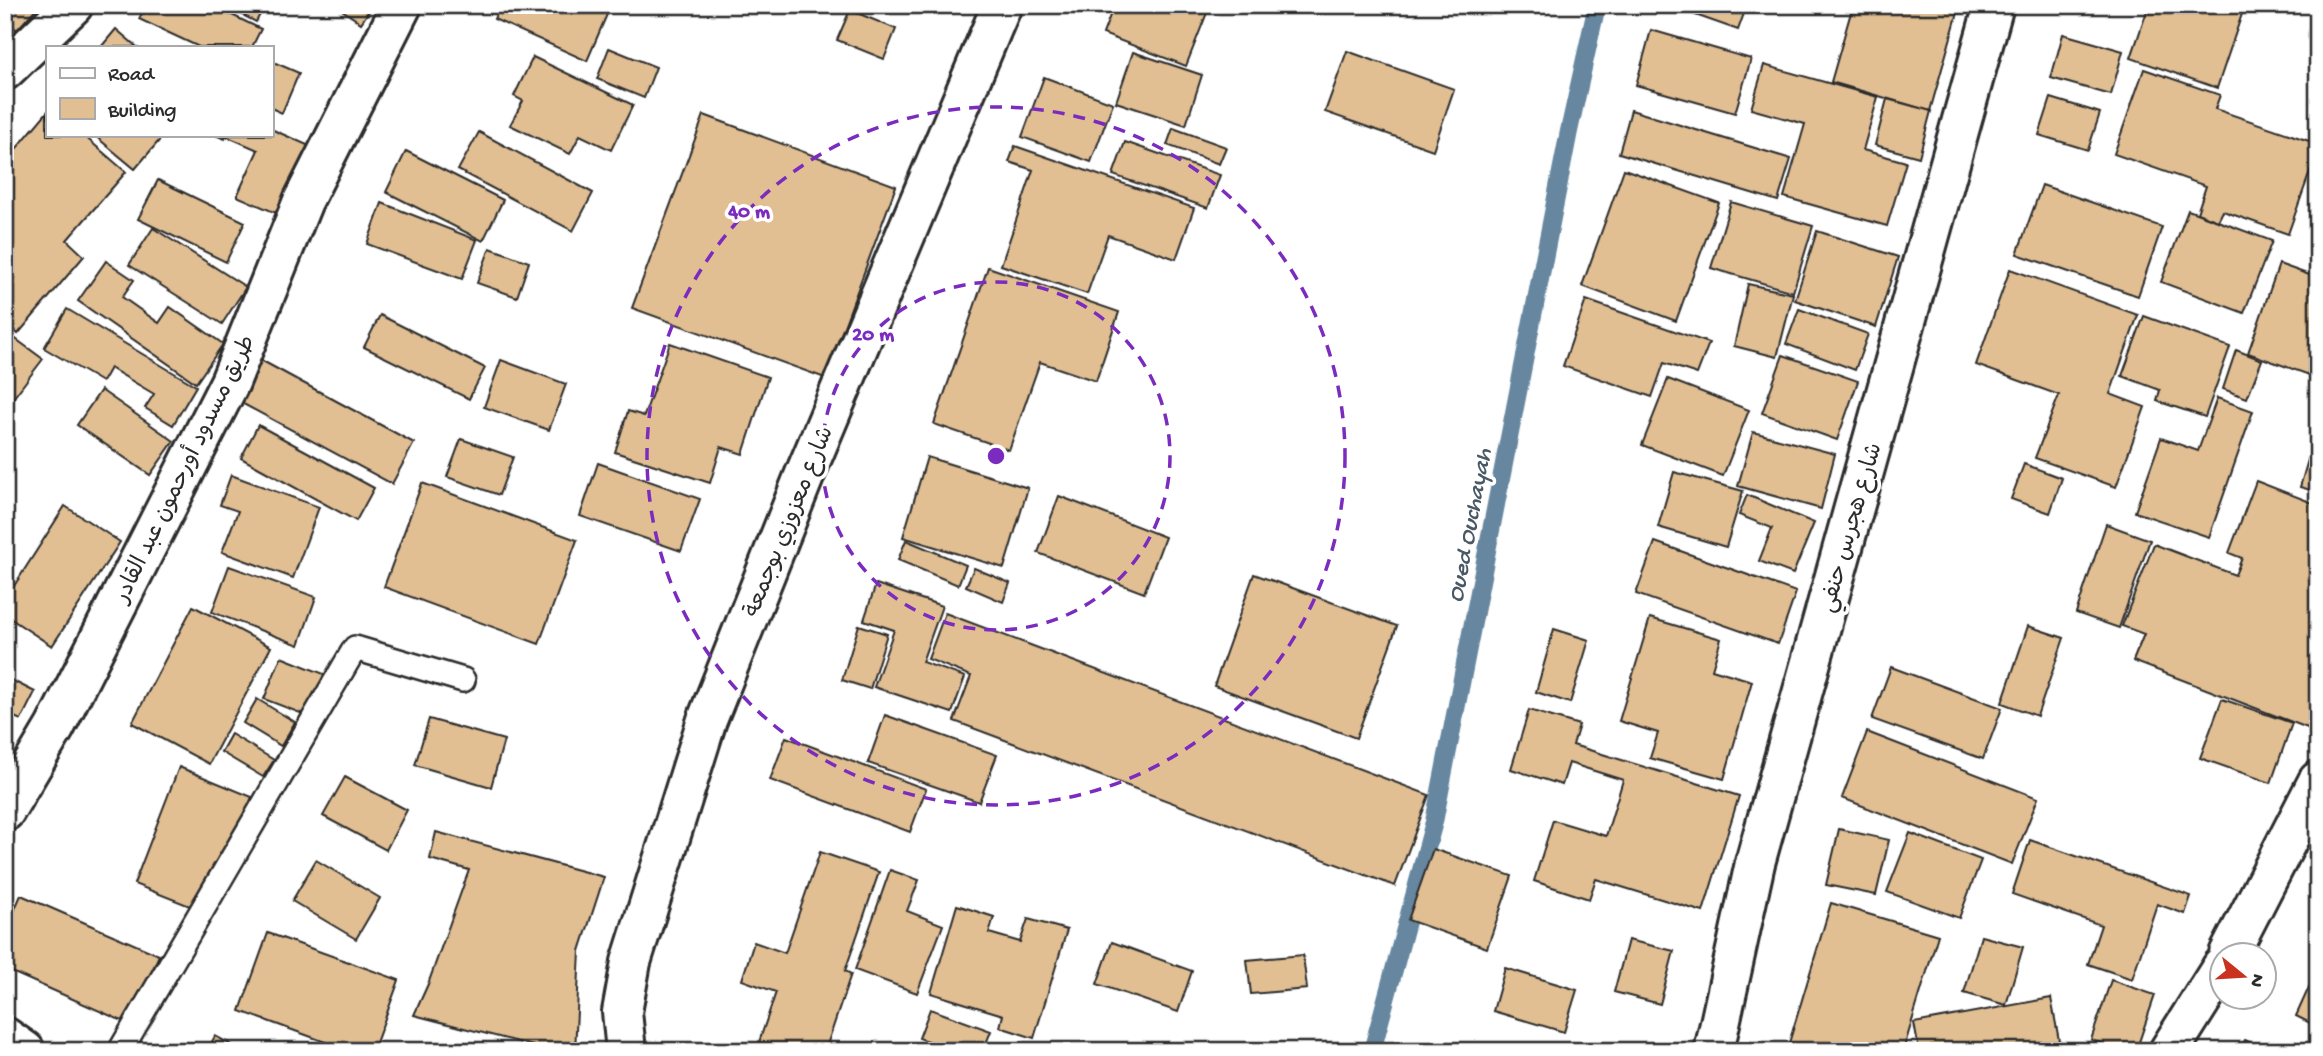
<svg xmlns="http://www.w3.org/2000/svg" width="2323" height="1056" font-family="'Gochi Hand','Playpen Sans Arabic',sans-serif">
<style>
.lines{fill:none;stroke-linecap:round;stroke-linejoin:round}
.stream{stroke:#66879f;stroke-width:18}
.building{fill:#e1bf93;stroke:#2b2b2b;stroke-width:2}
.lane-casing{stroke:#2b2b2b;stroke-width:28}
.street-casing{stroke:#2b2b2b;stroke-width:44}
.lane{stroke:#fff;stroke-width:23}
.street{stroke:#fff;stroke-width:38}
.ring{fill:none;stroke:#7b2cbf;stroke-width:3.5;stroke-dasharray:12 9}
.labels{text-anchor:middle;stroke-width:7;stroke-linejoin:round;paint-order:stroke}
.street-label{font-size:23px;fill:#2b2b2b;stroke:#fff}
.water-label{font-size:24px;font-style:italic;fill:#495965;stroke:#fff}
.centre{fill:#7b2cbf;stroke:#fff;stroke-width:3.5}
.ring-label{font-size:21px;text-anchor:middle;font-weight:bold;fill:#7b2cbf;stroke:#fff;stroke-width:7;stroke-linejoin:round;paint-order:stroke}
</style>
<rect width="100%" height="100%" fill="#fff"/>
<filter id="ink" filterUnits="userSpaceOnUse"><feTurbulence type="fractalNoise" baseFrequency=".0143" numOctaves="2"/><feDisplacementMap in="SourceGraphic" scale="14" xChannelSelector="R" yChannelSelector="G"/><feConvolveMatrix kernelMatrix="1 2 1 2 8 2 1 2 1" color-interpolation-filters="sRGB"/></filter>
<g filter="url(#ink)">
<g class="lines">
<polyline class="stream" points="1372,1051 1434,822 1569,131 1597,5"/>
</g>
<g class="building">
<polygon points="5,5 39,5 17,30 5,19"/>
<polygon points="146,5 211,5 261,29 252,47 199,47 139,19"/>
<polygon points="223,5 265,5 256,22"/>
<polygon points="335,5 373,5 361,23"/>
<polygon points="500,5 611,5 587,61 494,19"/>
<polygon points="1114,5 1210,5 1186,66 1103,34"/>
<polygon points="1667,5 1747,5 1738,30"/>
<polygon points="1853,5 1960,5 1930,111 1831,82"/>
<polygon points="2149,5 2245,5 2217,88 2131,58"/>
<polygon points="850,10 896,29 884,59 837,40"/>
<polygon points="116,29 137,47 101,47"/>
<polygon points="1651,30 1751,59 1735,113 1636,85"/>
<polygon points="2063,34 2123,51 2111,95 2051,78"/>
<polygon points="609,48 656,67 644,98 597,79"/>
<polygon points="1347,51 1454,89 1433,150 1325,112"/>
<polygon points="1133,52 1202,75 1186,125 1116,102"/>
<polygon points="533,57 633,105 611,150 580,135 570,154 510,125 523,101 514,96"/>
<polygon points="271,61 299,73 282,113 271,108"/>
<polygon points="1764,65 1878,97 1863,150 1906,162 1887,226 1784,197 1805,124 1751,109"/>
<polygon points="2144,69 2220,95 2215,109 2318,144 2318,149 2288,234 2223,211 2218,221 2197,213 2206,186 2114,154"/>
<polygon points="1044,77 1113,103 1091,162 1022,137"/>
<polygon points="2051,98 2100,113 2088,150 2039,135"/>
<polygon points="1887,99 1931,111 1919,157 1875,145"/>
<polygon points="1631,110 1791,159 1778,201 1619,153"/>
<polygon points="47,112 47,135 83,135 126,172 67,240 84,256 18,334 5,323 5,162"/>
<polygon points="704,115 896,186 825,378 632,308"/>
<polygon points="1173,128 1226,147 1219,164 1167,145"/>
<polygon points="271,129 314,148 283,216 237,196 258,150 226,136 225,139 215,135 271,135"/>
<polygon points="479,132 593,193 573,231 458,170"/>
<polygon points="94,135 164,135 135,169"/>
<polygon points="1125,142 1220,175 1208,208 1113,175"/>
<polygon points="1015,146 1194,208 1176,259 1108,235 1087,294 1001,265 1033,170 1009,162"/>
<polygon points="406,151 503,200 483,241 386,192"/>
<polygon points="1624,169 1719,203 1676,321 1582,286"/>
<polygon points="158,180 245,222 226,262 138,219"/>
<polygon points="2042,185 2162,227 2138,296 2017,254"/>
<polygon points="1731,202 1813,226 1793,292 1711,268"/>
<polygon points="382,203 477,240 462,279 367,244"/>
<polygon points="2188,210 2272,241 2244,313 2161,282"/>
<polygon points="153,228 246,287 222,324 129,265"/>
<polygon points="1817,231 1898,257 1876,327 1795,300"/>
<polygon points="490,248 529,262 517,297 477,283"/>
<polygon points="106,261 134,280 122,297 159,323 170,307 223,344 196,383 78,301"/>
<polygon points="2279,264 2318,278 2318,378 2248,353"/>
<polygon points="988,267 1119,312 1096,381 1040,362 1009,450 934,424"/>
<polygon points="2010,269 2138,315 2110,394 2145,407 2116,487 2035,458 2059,395 1976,365"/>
<polygon points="1748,284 1793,294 1777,357 1734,346"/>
<polygon points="1586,300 1709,343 1697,374 1664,363 1652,397 1563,366"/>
<polygon points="67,309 196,386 173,425 145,408 154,394 110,368 102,382 44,348"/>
<polygon points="1799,309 1868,334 1855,370 1786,344"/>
<polygon points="380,315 485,368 469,399 364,347"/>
<polygon points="2144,316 2230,347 2205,417 2157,401 2160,390 2122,376"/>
<polygon points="13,337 43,359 11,401 5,397 5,348"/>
<polygon points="670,343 768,377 743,454 721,447 710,483 615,452 628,411 644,416"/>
<polygon points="2236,350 2262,360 2247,398 2223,389"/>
<polygon points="1783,355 1858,381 1837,440 1762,413"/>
<polygon points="257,358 414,443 392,484 234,399"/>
<polygon points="501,360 566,384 549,430 484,407"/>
<polygon points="1668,379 1749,410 1723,476 1642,445"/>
<polygon points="101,390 174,441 150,475 77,425"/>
<polygon points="2217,398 2253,411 2209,537 2135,512 2161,438 2198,451"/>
<polygon points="258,425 374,488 356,521 241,458"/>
<polygon points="2318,426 2318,492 2300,487"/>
<polygon points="1753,432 1835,454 1821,509 1738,486"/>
<polygon points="461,439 513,457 499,495 447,477"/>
<polygon points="927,457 1028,488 1004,568 903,537"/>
<polygon points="598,463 700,499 681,551 580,516"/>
<polygon points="2024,464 2062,478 2050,513 2011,499"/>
<polygon points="1674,472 1743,491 1726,547 1658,527"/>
<polygon points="231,475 319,507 293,578 222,552 238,511 220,505"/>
<polygon points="2256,481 2318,505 2318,732 2133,661 2144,634 2122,626 2154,544 2235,575 2242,558 2229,553"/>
<polygon points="422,483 577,540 539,644 384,587"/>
<polygon points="1747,495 1814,523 1793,574 1759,561 1772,528 1739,515"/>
<polygon points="1059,496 1165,537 1144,593 1038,553"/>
<polygon points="65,506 120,542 52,646 5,615 5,600"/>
<polygon points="2106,524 2150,540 2119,628 2076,613"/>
<polygon points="906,540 966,565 958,585 898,560"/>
<polygon points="1655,542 1796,592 1778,644 1636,594"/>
<polygon points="229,566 316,597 299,645 212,612"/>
<polygon points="974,568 1010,583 1003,602 966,586"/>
<polygon points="1254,574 1397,626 1356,738 1214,686"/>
<polygon points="876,584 942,606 922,662 965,677 952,713 874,687 894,630 864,620"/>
<polygon points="193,606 271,647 209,764 132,723"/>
<polygon points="945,613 1429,795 1395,886 954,721 971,676 928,659"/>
<polygon points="1650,618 1721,639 1712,669 1752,681 1724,779 1650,758 1658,733 1619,721"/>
<polygon points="859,625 887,634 870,689 842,680"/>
<polygon points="2028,626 2064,638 2037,716 2002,703"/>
<polygon points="1554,629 1589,640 1570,703 1536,692"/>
<polygon points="281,657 324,674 308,716 264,699"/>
<polygon points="1891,667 2002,708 1983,759 1872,719"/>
<polygon points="5,677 35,692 21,720 5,713"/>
<polygon points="257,699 295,722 281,746 243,723"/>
<polygon points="2222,699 2292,723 2271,783 2200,758"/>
<polygon points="1529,710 1579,725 1573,745 1739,796 1703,912 1596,879 1589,899 1534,881 1553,820 1606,836 1623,780 1569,763 1562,785 1511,769"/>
<polygon points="885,715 997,755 979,802 868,763"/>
<polygon points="429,719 504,740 491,787 415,765"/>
<polygon points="1867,732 2038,798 2012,864 1842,798"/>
<polygon points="231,734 274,760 263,777 221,752"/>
<polygon points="786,737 926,789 910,832 770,780"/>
<polygon points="179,767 252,797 205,912 134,884"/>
<polygon points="345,777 407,810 386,850 323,816"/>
<polygon points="1839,829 1889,840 1876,895 1826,885"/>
<polygon points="436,832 604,877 580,951 575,1051 553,1051 414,1015 428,984 469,870 430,859"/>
<polygon points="1910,833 1981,860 1959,918 1887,892"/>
<polygon points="2030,840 2191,896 2185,914 2157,904 2132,979 2088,964 2101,925 2012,894"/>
<polygon points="1433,849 1512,876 1487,948 1408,920"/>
<polygon points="820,852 879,872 845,971 851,974 825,1051 756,1051 776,992 742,980 754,942 785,953"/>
<polygon points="316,860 380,898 356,939 292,901"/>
<polygon points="890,870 919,880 907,911 943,925 917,993 855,970"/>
<polygon points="21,895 159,955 129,1024 5,969 5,931"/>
<polygon points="1831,903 1938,935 1903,1051 1815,1051 1789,1043"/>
<polygon points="957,905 994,917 989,933 1020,942 1028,919 1067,930 1034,1038 1000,1027 1003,1015 931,993"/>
<polygon points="268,933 399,980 373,1051 350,1051 240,1011"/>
<polygon points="1981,936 2023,947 2006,1005 1964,993"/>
<polygon points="1628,940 1674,951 1660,1004 1614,992"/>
<polygon points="1112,942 1192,971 1178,1012 1097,984"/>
<polygon points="1303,955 1307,989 1251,994 1247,960"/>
<polygon points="1505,968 1577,990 1564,1032 1493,1011"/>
<polygon points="2315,974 2318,975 2318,1027 2296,1016"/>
<polygon points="2111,980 2155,995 2136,1051 2123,1051 2091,1040"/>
<polygon points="2051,998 2061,1051 1919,1051 1914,1023"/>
<polygon points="930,1009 991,1031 983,1051 954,1051 919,1038"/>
<polygon points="215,1036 243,1051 207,1051"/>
<polygon points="2245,1040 2269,1051 2240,1051"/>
</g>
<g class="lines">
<g class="lane-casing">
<polyline id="lane" points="120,1051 355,648 463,680"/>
</g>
<g class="street-casing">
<g id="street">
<polyline points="5,70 73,5"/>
<polyline points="5,811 55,727 230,382 303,201 402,5"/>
<polyline points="2229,954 2318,781"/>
<polyline points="5,1037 25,1051"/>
<polyline points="626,1051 622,1012 631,962 707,720 805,474 1002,5"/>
<polyline points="1714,1051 1755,863 1994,5"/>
<polyline points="2169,1051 2222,967"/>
</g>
</g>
<use href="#lane" class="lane"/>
<use href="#street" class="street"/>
</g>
</g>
<g class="ring">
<circle cx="996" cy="456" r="174"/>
<circle cx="996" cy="456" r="349"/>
</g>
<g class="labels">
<g class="street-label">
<text transform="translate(183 468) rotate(-64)" y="8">طريق مسدود أورحمون عبد القادر</text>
<text transform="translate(787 521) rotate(-68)" y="8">شارع معزوزي بوجمعة</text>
<text transform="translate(1849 527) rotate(-74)" y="8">شارع هجرس حنفي</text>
</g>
<g class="water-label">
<text transform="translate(1468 525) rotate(-79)" y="8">Oued Ouchayah</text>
</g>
</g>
<circle cx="996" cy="456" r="10" class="centre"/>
<g class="ring-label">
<text x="749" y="217">40 m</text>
<text x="873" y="340">20 m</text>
</g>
<rect width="2323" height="1056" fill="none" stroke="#fff" stroke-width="28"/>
<rect x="14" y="14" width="2295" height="1028" fill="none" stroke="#2b2b2b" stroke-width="2.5" filter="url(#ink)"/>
<rect x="46" y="46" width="228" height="91" fill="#ffffff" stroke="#aaaaaa" stroke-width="2"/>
<rect x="60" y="68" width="35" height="10" fill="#ffffff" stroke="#aaaaaa" stroke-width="2"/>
<text x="108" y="80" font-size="21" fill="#2b2b2b">Road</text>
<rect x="60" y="98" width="35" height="21" fill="#e1bf93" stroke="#aaaaaa" stroke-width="2"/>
<text x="108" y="116" font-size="21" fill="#2b2b2b">Building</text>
<g transform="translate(2243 976) rotate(108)"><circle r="33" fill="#ffffff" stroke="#aaaaaa" stroke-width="2"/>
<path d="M0-5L12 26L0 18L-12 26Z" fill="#c8321e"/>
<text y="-10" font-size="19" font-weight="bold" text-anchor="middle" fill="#2b2b2b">N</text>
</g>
</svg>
